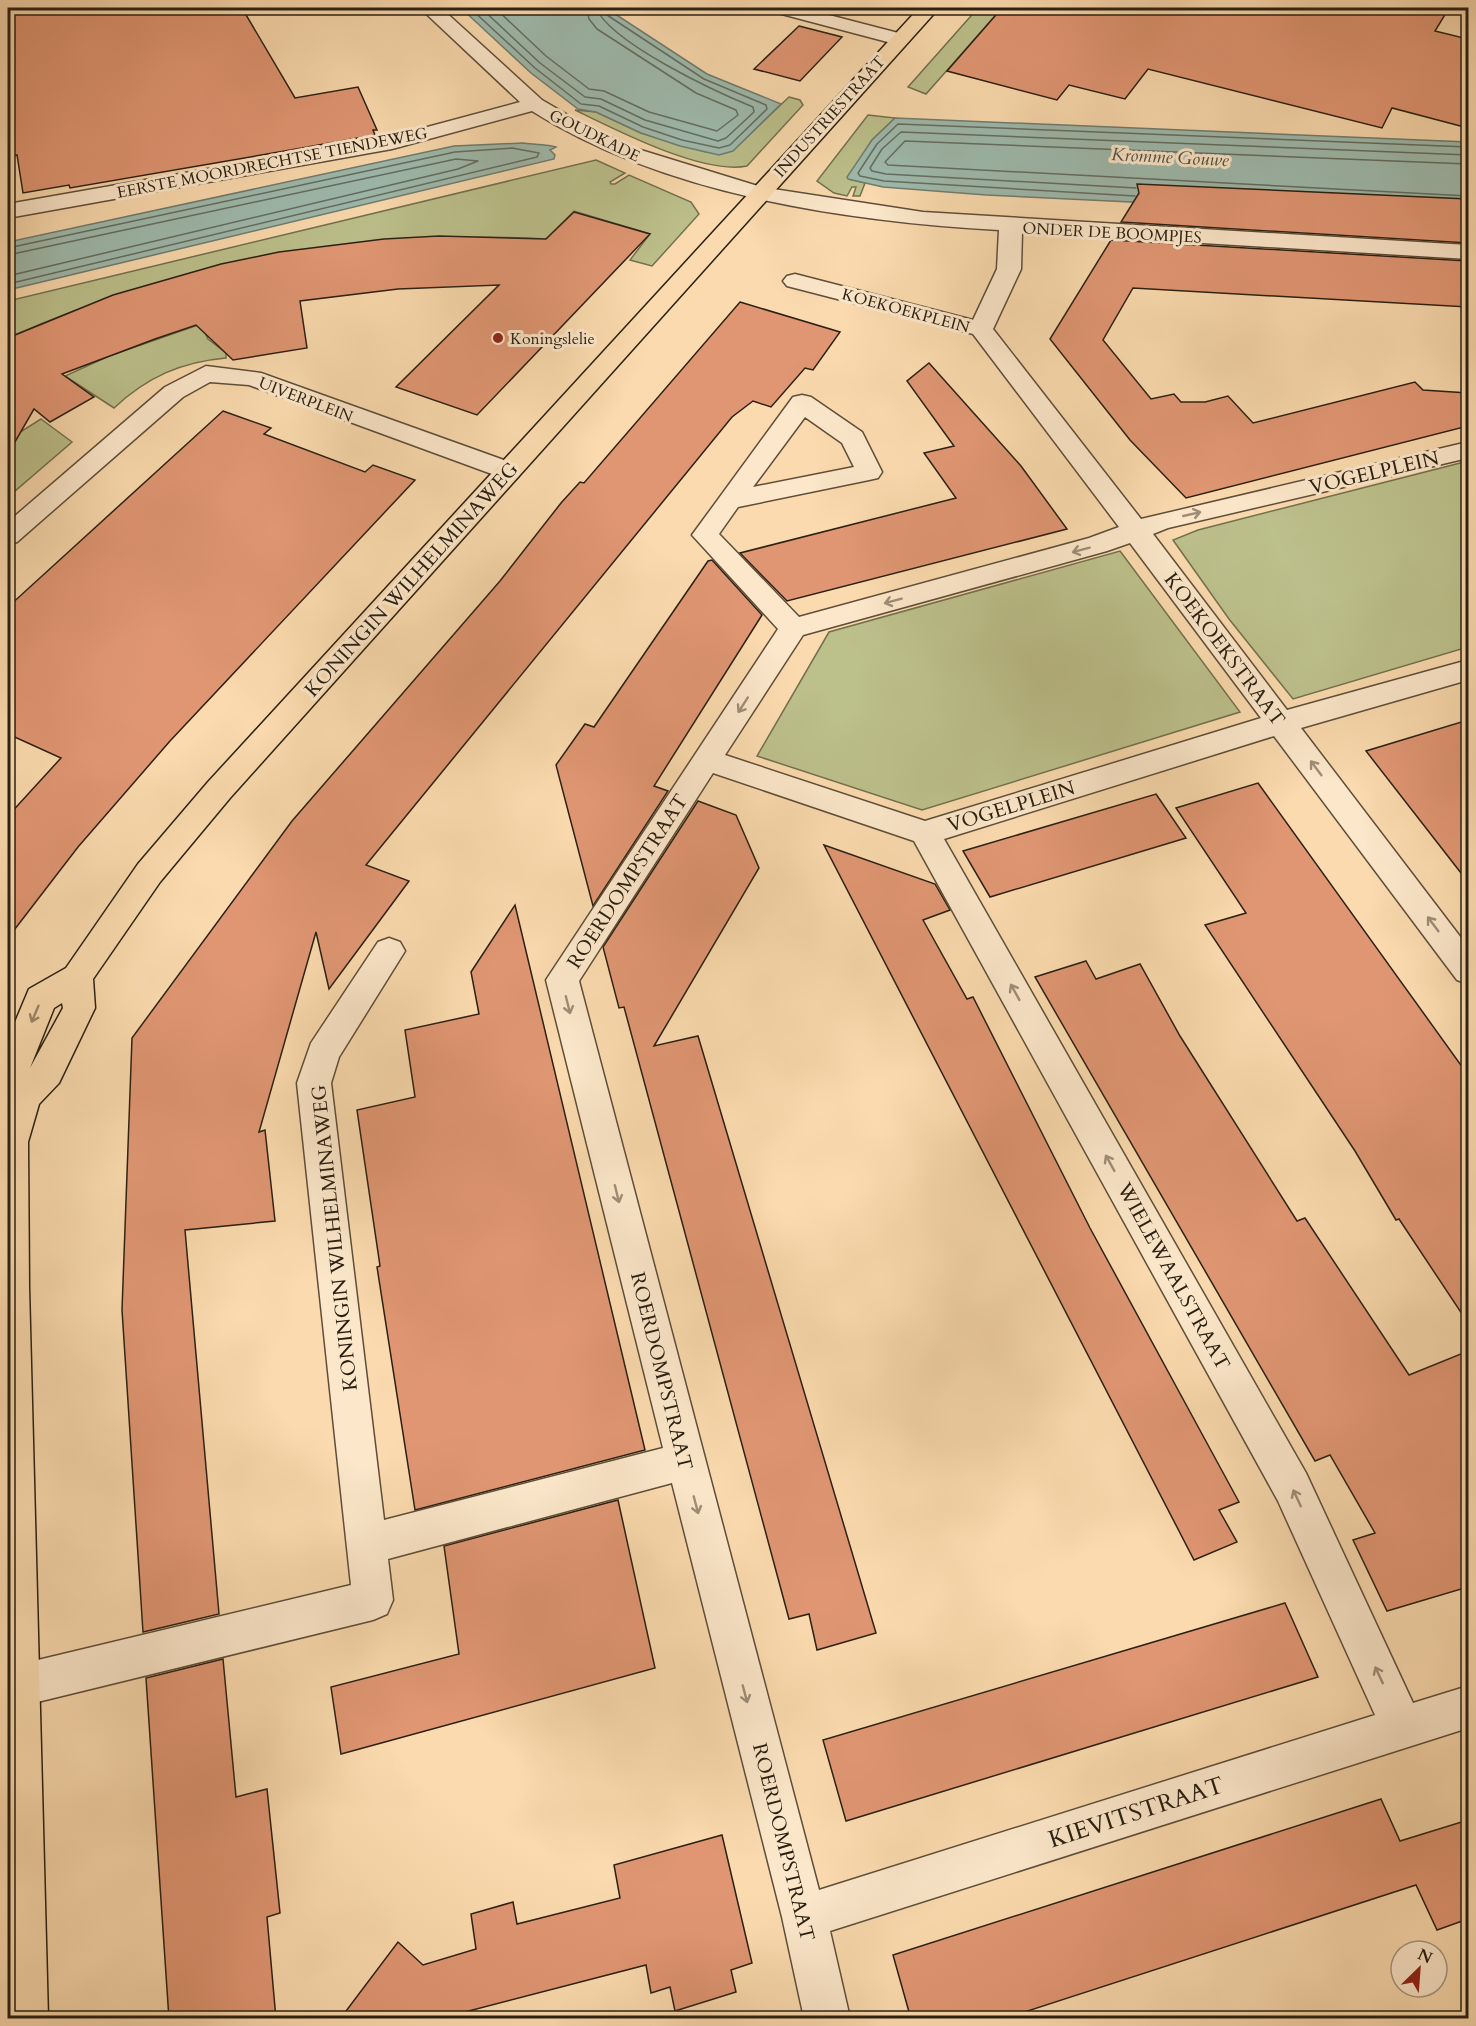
<svg xmlns="http://www.w3.org/2000/svg" width="1476" height="2026" font-family="Cardo,serif">
<style>
.green{fill:#bcc08b;stroke:#73704e;stroke-width:1.5}
.water{fill:#9ebaad;stroke:#707c6f;stroke-width:1.5}
.lines{fill:none;stroke-linecap:round;stroke-linejoin:round}
.shore{stroke:#646d60;stroke-width:1.5}
.building{fill:#e09673;stroke:#2a2012;stroke-width:1.5}
.minor-casing{stroke:#5e4e39;stroke-width:3}
.major-casing{stroke:#2a2012;stroke-width:3}
.minor{fill:#fce7ca;fill-rule:evenodd}
.major{fill:#fadaae;fill-rule:evenodd}
.oneway{stroke:#9e8d77}
.oneway2{stroke:#9c8668}
.poi-dot{fill:#8f2418;stroke:#fce7ca;stroke-width:2}
.labels{text-anchor:middle;stroke-width:6;stroke-linejoin:round;paint-order:stroke}
.far-street-label{font-size:16px;fill:#2a2012;stroke:#fce7ca}
.far-poi-label{font-size:16px;fill:#2a2012;stroke:#fce7ca;text-anchor:start}
.far-water-label{font-size:18px;font-style:italic;fill:#4d4e40;stroke:#fce7ca}
.street-label{font-size:20px;fill:#2a2012;stroke:#fce7ca}
.near-street-label{font-size:24px;fill:#2a2012;stroke:#fce7ca}
</style>
<rect width="100%" height="100%" fill="#fadaae"/>
<filter id="stains"><feTurbulence type="fractalNoise" baseFrequency=".00333" numOctaves="4"/><feColorMatrix values="0 0 0 0 .2 0 0 0 0 .09 0 0 0 0 .02 0 0 0 .5 -.17"/></filter>
<radialGradient id="worn" r=".72"><stop offset=".6" stop-color="#630" stop-opacity="0"/><stop offset="1" stop-color="#630" stop-opacity=".3"/></radialGradient>
<g class="green">
<polygon points="978,8 1002,8 926,94 908,87"/>
<path d="M789,97L800,100L803,105L747,166C703,175 616,130 575,110L596,112L641,133L706,152L733,150Z"/>
<polygon points="868,115 895,118 872,140 849,179 865,183 860,196 853,196 856,187 852,187 847,196 834,193 817,181"/>
<path d="M596,160L625,173L610,182L611,184H615L629,175L691,202L699,214L652,266L630,260L650,234L574,211L546,239C355,229 185,260 10,337L8,335V301Z"/>
<path d="M201,324L208,339L226,353V358C181,362 147,377 114,408L65,376L109,356Z"/>
<polygon points="41,419 72,442 8,497 8,430 22,431"/>
<polygon points="1468,461 1468,647 1293,699 1229,619 1173,540 1198,530"/>
<polygon points="1120,551 1240,712 922,810 757,756 829,632"/>
</g>
<g class="water">
<polygon points="461,8 606,8 707,74 781,104 733,151 719,155 680,146 641,133 596,112 578,109 531,73"/>
<polygon points="895,118 1468,142 1468,218 986,195 883,187 848,179 847,177 872,140"/>
<path d="M523,143C531,144 552,145 556,147L550,150L555,155L554,159L8,290V242L454,146Z"/>
</g>
<g class="lines">
<g class="shore">
<polyline points="470,8 535,68 581,104 599,106 643,127 682,140 719,148 730,145 767,109 766,105 704,79 607,15 604,8"/>
<path d="M481,8L540,63L585,97L601,99L645,120L718,141L726,138L754,112L753,107C716,92 611,43 596,8"/>
<polyline points="495,8 546,56 589,89 604,91 649,112 717,131 738,115 736,110 696,93 597,29 589,19 587,8"/>
<polyline points="1468,164 905,141 885,162 888,165 1468,196"/>
<polyline points="1136,188 886,174 872,171 870,168 882,149 901,132 1468,155"/>
<polyline points="1135,196 884,181 860,176 858,173 877,144 898,124 1468,147"/>
<polyline points="8,248 455,152 512,148 539,153 537,157 8,284"/>
<polyline points="8,255 456,159 478,161 458,169 8,276"/>
</g>
</g>
<g class="building">
<polygon points="8,8 242,8 295,98 358,87 377,130 373,130 375,135 296,149 70,188 69,185 23,193 17,155 8,157"/>
<polygon points="1002,8 1449,8 1435,31 1468,39 1468,128 1392,108 1382,128 1148,69 1125,99 1069,85 1057,100 947,71"/>
<polygon points="799,26 842,37 800,81 754,69"/>
<polygon points="1137,184 1468,199 1468,243 1121,222 1139,193"/>
<polygon points="574,212 650,234 477,415 396,387 499,285 398,289 300,301 307,348 233,360 196,325 155,339 62,374 94,397 50,422 34,409 8,454 8,335 10,337 113,295 221,264 279,252 384,239 439,236 546,239"/>
<polygon points="1111,240 1468,261 1468,307 1133,288 1103,340 1151,399 1174,394 1181,402 1205,402 1228,396 1253,423 1415,382 1423,390 1468,393 1468,426 1186,498 1130,440 1050,339"/>
<polygon points="740,302 840,332 813,370 805,368 771,407 753,401 732,417 366,865 409,881 329,989 316,932 259,1132 265,1130 275,1221 185,1230 219,1614 143,1632 122,1310 132,1038 292,821 500,581 561,503 580,482 584,483"/>
<polygon points="929,363 1021,466 1067,529 787,601 740,553 956,498 924,453 954,446 907,381"/>
<polygon points="223,411 271,428 264,434 365,472 373,465 415,480 170,741 78,847 8,938 8,816 61,758 8,734 8,607"/>
<polygon points="712,560 762,615 654,786 668,791 593,906 556,765 585,724 594,727 708,561"/>
<polygon points="1468,720 1468,882 1366,751"/>
<polygon points="1258,783 1468,1075 1468,1323 1399,1219 1396,1220 1355,1151 1205,925 1246,913 1176,808"/>
<polygon points="1156,794 1186,838 990,897 963,851"/>
<polygon points="698,801 736,815 759,868 654,1046 698,1036 876,1633 817,1650 809,1614 789,1619 624,1007 619,1008 603,947"/>
<polygon points="824,845 935,884 950,910 923,920 967,999 973,997 1090,1228 1239,1502 1219,1510 1237,1542 1194,1560"/>
<polygon points="515,905 645,1450 415,1510 377,1267 380,1266 357,1110 415,1097 405,1030 479,1014 471,972"/>
<polygon points="1086,961 1096,979 1140,964 1180,1036 1297,1221 1305,1218 1409,1375 1468,1351 1468,1587 1387,1611 1353,1540 1375,1533 1330,1455 1315,1461 1035,977"/>
<polygon points="618,1500 655,1668 341,1754 331,1687 459,1654 444,1546"/>
<polygon points="1285,1603 1318,1677 846,1821 823,1740"/>
<polygon points="223,1659 236,1797 267,1789 280,1913 267,1917 276,2019 169,2019 146,1678"/>
<polygon points="1381,1799 1400,1841 1468,1820 1468,1919 1437,1930 1416,1885 1003,2019 911,2019 893,1955"/>
<polygon points="722,1835 752,1963 731,1970 736,1992 675,2011 670,1987 651,1993 646,1965 438,2019 340,2019 398,1942 423,1965 476,1949 471,1914 513,1902 517,1924 620,1898 614,1865"/>
</g>
<g class="lines">
<g class="minor-casing">
<g id="minor">
<path d="M420,8H441L542,100L578,121L631,147L761,187L923,212L1468,245V259L1022,232L1021,269L993,329L1141,519L1468,442V458L1168,528L1153,534L1287,710L1468,660V680L1301,728L1468,947V984L1457,980L1274,736L944,839L1306,1473L1413,1703L1468,1686V1728L830,1931L850,2018H804L782,1917L672,1483L388,1559L393,1600L387,1614L373,1620L17,1707L8,1703V1669L17,1665L351,1585L297,1083L311,1043L378,942L389,938L400,942L405,951L339,1057L331,1083L384,1520L663,1448L546,980L778,629L692,535L793,397L802,395L811,397L862,432L882,472L878,478L869,480L738,507L719,534L799,617L1089,538L1119,527L973,334L787,286L783,281L787,276L795,274L973,320L997,269L999,230C844,221 665,195 532,111L392,149L8,218V204L390,137L520,102ZM805,417L842,443L854,467L753,487ZM1130,543L1261,718L925,821L725,755L803,635L1107,551ZM713,773L914,841L1278,1501L1375,1715L819,1890L579,981Z"/>
<polygon points="771,8 802,8 906,35 909,39 906,43 899,45 774,12"/>
<polygon points="206,366 261,373 518,465 522,471 518,477 509,479 500,477 249,385 210,382 183,397 17,542 8,545 8,522 165,387"/>
</g>
</g>
<g class="major-casing">
<path id="major" d="M919,8H939L230,798L160,882L93,979L95,1008L59,1083L39,1104L28,1142L29,1287L48,2018H8V1039L29,989L66,968L138,864L208,782ZM62,1003L63,1008L30,1068L54,1008Z"/>
</g>
<use href="#minor" class="minor"/>
<use href="#major" class="major"/>
</g>
<defs><path id="oneway-shaft" d="M-6 0H5M1.5-3L5.5 0L1.5 3" fill="none" stroke-width="1.6" stroke-linecap="round" stroke-linejoin="round" transform="scale(1.5)"/></defs>
<g class="oneway">
<use href="#oneway-shaft" transform="translate(1192 514) rotate(-13)"/>
<use href="#oneway-shaft" transform="translate(1081 550) rotate(165)"/>
<use href="#oneway-shaft" transform="translate(893 601) rotate(165)"/>
<use href="#oneway-shaft" transform="translate(743 705) rotate(123)"/>
<use href="#oneway-shaft" transform="translate(1316 768) rotate(-127)"/>
<use href="#oneway-shaft" transform="translate(1433 924) rotate(-127)"/>
<use href="#oneway-shaft" transform="translate(1015 992) rotate(-119)"/>
<use href="#oneway-shaft" transform="translate(568 1005) rotate(76)"/>
<use href="#oneway-shaft" transform="translate(1110 1163) rotate(-119)"/>
<use href="#oneway-shaft" transform="translate(617 1194) rotate(76)"/>
<use href="#oneway-shaft" transform="translate(1297 1498) rotate(-115)"/>
<use href="#oneway-shaft" transform="translate(696 1505) rotate(75)"/>
<use href="#oneway-shaft" transform="translate(1379 1675) rotate(-115)"/>
<use href="#oneway-shaft" transform="translate(745 1694) rotate(75)"/>
</g>
<use class="oneway2" href="#oneway-shaft" transform="translate(35 1014) rotate(113)"/>
<circle class="poi-dot" cx="498" cy="338" r="6"/>
<g class="labels">
<g class="far-street-label">
<text transform="translate(829 116) rotate(-48)" y="6">INDUSTRIESTRAAT</text>
<text transform="translate(595 135) rotate(26)" y="6">GOUDKADE</text>
<text transform="translate(272 162) rotate(-11)" y="6">EERSTE MOORDRECHTSE TIENDEWEG</text>
<text transform="translate(1112 232) rotate(3)" y="6">ONDER DE BOOMPJES</text>
<text transform="translate(906 310) rotate(15)" y="6">KOEKOEKPLEIN</text>
<text transform="translate(306 399) rotate(21)" y="6">UIVERPLEIN</text>
</g>
<g class="far-poi-label">
<text x="510" y="344">Koningslelie</text>
</g>
<g class="far-water-label">
<text transform="translate(1170 157) rotate(3)" y="6">Kromme Gouwe</text>
</g>
<g class="street-label">
<text transform="translate(1374 472) rotate(-13)" y="7">VOGELPLEIN</text>
<text transform="translate(411 579) rotate(-48)" y="7">KONINGIN WILHELMINAWEG</text>
<text transform="translate(1225 649) rotate(53)" y="7">KOEKOEKSTRAAT</text>
<text transform="translate(1011 806) rotate(-17)" y="7">VOGELPLEIN</text>
<text transform="translate(627 881) rotate(-57)" y="7">ROERDOMPSTRAAT</text>
<text transform="translate(334 1238) rotate(-96)" y="7">KONINGIN WILHELMINAWEG</text>
<text transform="translate(1174 1276) rotate(61)" y="7">WIELEWAALSTRAAT</text>
<text transform="translate(662 1371) rotate(76)" y="7">ROERDOMPSTRAAT</text>
<text transform="translate(784 1842) rotate(76)" y="7">ROERDOMPSTRAAT</text>
</g>
<g class="near-street-label">
<text transform="translate(1136 1812) rotate(-18)" y="8">KIEVITSTRAAT</text>
</g>
</g>
<rect width="1476" height="2026" fill="none" stroke="#fadaae" stroke-width="30"/>
<rect x="9" y="9" width="1458" height="2008" fill="none" stroke="#2a2012" stroke-width="3"/>
<rect x="15" y="15" width="1446" height="1996" fill="none" stroke="#2a2012" stroke-width="1.5"/>
<g transform="translate(1419 1969) rotate(25)"><circle r="28" fill="#fce7ca" stroke="#a89780" stroke-width="1.5"/>
<path d="M0-4.5L10 22L0 15L-10 22Z" fill="#8f2418"/>
<text y="-9" font-size="16" font-weight="bold" text-anchor="middle" fill="#2a2012">N</text>
</g>
<rect width="100%" height="100%" filter="url(#stains)"/>
<rect width="100%" height="100%" fill="url(#worn)"/>
</svg>
